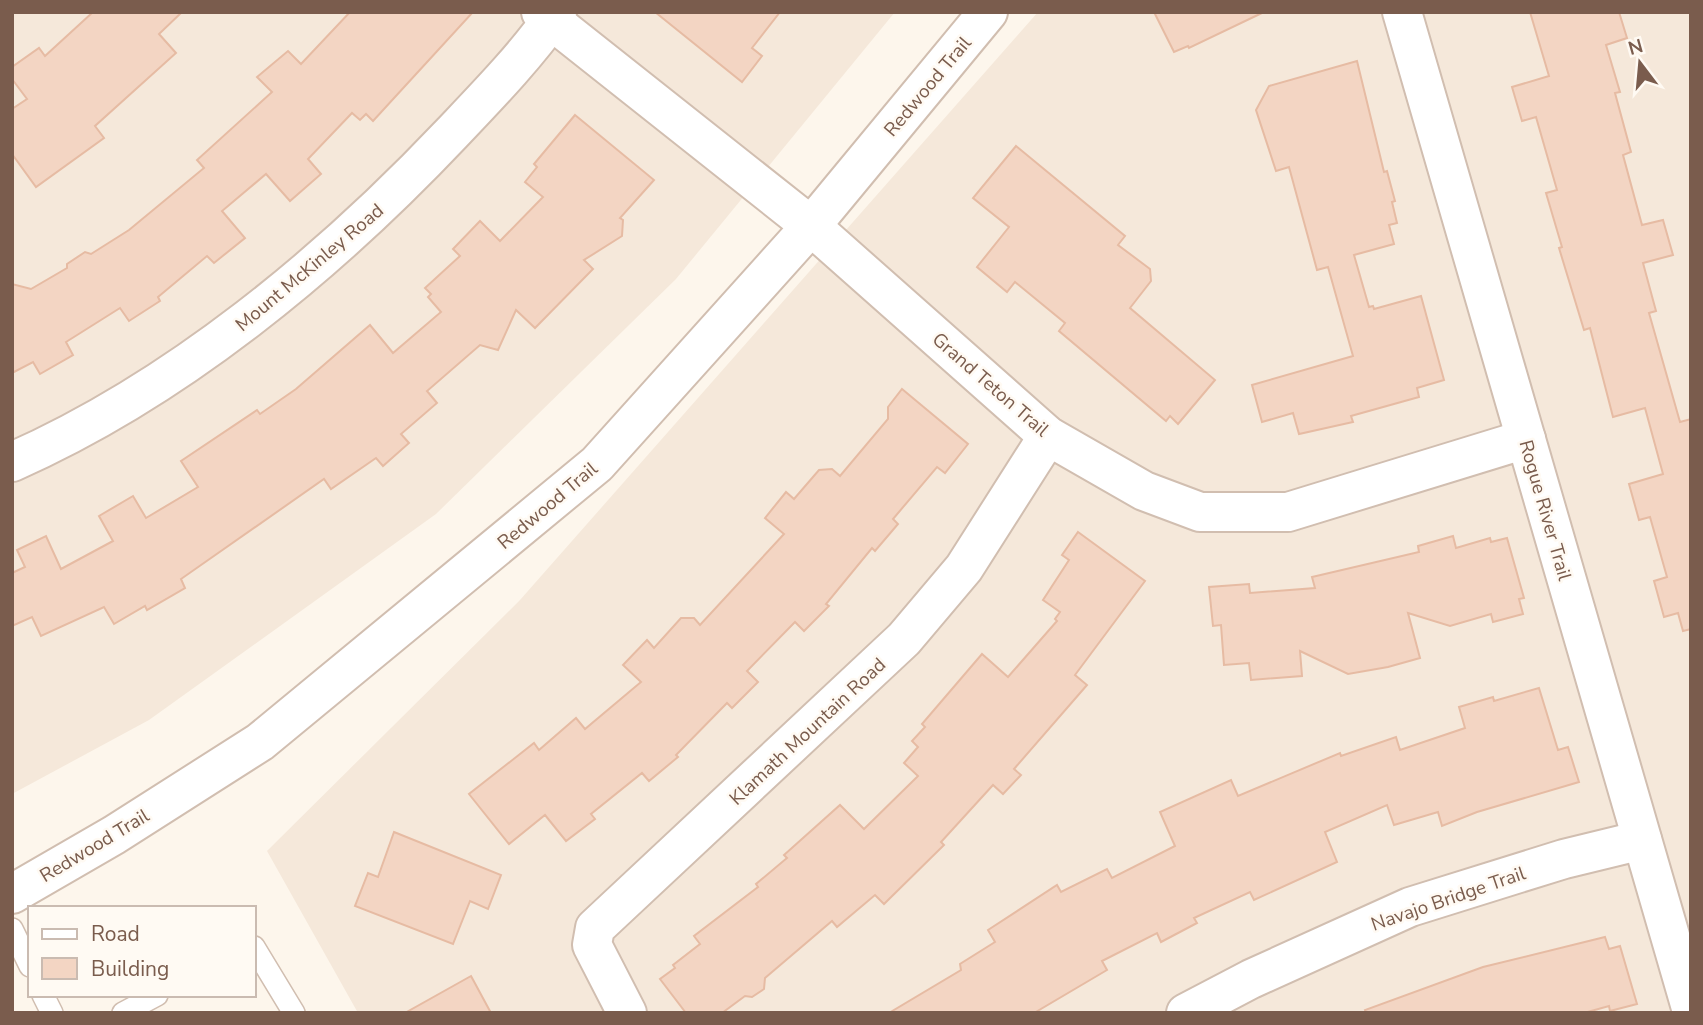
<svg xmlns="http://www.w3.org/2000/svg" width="1703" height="1025" font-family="'Nunito Sans',sans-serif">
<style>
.residential{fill:#f5e8da}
.building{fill:#f3d5c3;stroke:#e6bba3;stroke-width:2}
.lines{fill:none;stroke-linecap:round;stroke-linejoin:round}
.service-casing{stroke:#d1beb0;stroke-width:24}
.minor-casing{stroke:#d1beb0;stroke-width:42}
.tertiary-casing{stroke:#d1beb0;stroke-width:42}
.service{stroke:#fff;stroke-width:21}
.minor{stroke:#fff;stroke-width:38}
.tertiary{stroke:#fff;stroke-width:38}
.labels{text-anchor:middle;stroke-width:5;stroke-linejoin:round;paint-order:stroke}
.street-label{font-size:19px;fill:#7a5c4d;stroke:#fffaf3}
</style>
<rect width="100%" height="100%" fill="#fdf6ec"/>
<g class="residential">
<polygon points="12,12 895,12 676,279 436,514 149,720 12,794"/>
<polygon points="1038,12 1691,12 1691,1013 358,1013 267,851 520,600"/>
</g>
<g class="building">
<polygon points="93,12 182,12 159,34 176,53 95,126 104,138 36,187 12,154 12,109 27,99 12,79 12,67 39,48 45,56"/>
<polygon points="350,12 473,12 373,121 366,114 360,120 352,113 308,159 321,174 290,201 266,174 222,211 245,238 214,263 207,256 158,297 160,301 129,321 120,308 66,342 73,355 40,374 33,362 12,373 12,284 31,289 67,268 67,264 85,252 91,254 129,230 204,168 197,160 272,92 257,77 288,51 301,64"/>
<polygon points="655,12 780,12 752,48 762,56 742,82"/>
<polygon points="1154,12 1264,12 1189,48 1188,46 1174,52"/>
<polygon points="1530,12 1619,12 1627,38 1606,45 1620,92 1615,93 1631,152 1623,155 1642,225 1663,220 1673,255 1643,263 1656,311 1649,313 1680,422 1691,419 1691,629 1683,631 1678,613 1664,617 1654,581 1667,577 1650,517 1639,520 1629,484 1663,474 1645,408 1613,417 1590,328 1584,330 1559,248 1562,247 1546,193 1557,190 1536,117 1522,121 1512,87 1549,76"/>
<polygon points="1357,61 1384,172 1387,171 1395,201 1392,202 1397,223 1389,225 1394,244 1354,255 1369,307 1373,306 1374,309 1421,296 1444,380 1417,388 1419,397 1351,416 1353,422 1299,434 1293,413 1262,422 1252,385 1353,356 1328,267 1317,270 1289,167 1276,171 1256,110 1269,86"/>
<polygon points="575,115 654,180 620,218 623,220 622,236 584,260 593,269 535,328 516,310 498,350 480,345 427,391 437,403 401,434 409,443 383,466 376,458 331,489 324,479 181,579 185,588 147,610 145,606 114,624 104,607 41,636 32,617 12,626 12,573 25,567 17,550 46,536 61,569 113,541 99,516 133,496 146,518 198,487 181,461 257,410 260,414 296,389 370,325 393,353 441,312 428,297 431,294 425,288 460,256 453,249 480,221 500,241 543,197 525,182 537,167 534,164"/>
<polygon points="1016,146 1125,236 1118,245 1150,269 1151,281 1130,308 1215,380 1178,424 1170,416 1166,421 1059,331 1065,323 1015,282 1007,292 977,267 1009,227 973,198"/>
<polygon points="902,389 968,444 945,473 937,467 893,519 898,524 875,551 872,548 826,604 829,606 804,631 795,622 747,671 758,682 732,708 727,703 676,755 678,757 649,781 642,773 591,814 595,819 566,841 545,815 509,844 469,794 534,743 539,750 576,718 585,729 641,682 623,665 647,640 654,648 681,618 694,618 700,625 784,534 765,518 786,492 794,499 819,470 832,469 840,476 888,419 888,407"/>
<polygon points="1078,532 1145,581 1075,675 1087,685 1014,769 1021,775 1003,794 993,785 941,842 944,845 884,904 875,895 837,927 832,921 765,978 764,989 752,997 745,996 722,1013 686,1013 660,979 675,968 673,965 700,944 694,936 758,887 756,884 787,858 784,855 840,805 864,829 918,776 904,763 918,747 912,741 925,727 922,724 982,654 1008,677 1057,621 1055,619 1060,612 1043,600 1069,560 1062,555"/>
<polygon points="1453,536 1456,548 1490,538 1491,542 1507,538 1524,598 1519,599 1523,614 1493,622 1491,614 1450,626 1408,613 1420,658 1388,667 1348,674 1300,651 1302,676 1251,680 1249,663 1224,665 1221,625 1213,626 1209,587 1249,584 1250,593 1315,588 1312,577 1419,552 1418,546"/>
<polygon points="1539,688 1558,750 1568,747 1579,782 1477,812 1442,826 1438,812 1394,825 1387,805 1325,832 1337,862 1254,900 1250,892 1194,918 1197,923 1161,942 1157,933 1102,961 1107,970 1034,1013 889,1013 961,970 960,964 995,942 988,930 1057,885 1061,892 1107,869 1112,878 1175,846 1160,812 1231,780 1238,796 1340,753 1341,756 1396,737 1400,750 1465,728 1459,707 1493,697 1494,701"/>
<polygon points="394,832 501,875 488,909 470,901 453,944 355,906 368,873 378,877"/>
<polygon points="1605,937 1609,949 1620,946 1637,1004 1610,1011 1609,1006 1584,1013 1366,1013 1365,1010 1483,967"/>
<polygon points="471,976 491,1013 405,1013"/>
</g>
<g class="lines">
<g class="service-casing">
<g id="service">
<polyline points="12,929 30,966"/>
<polyline points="254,947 294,1013"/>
<polyline points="43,995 52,1013"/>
<polyline points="123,1013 157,995"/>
</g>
</g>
<g class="minor-casing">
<g id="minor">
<polyline points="541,12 811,226 1048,436 1144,491 1200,512 1288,512 1526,439"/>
<polyline points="1402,12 1691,1008"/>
<path d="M12,462C177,389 329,263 452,133C489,94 526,56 557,12"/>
<polyline points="627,1013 592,945 595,928 904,639 964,568 1048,436"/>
<polyline points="1186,1013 1251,979 1410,907 1564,859 1642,840"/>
</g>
</g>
<g class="tertiary-casing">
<polyline id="tertiary" points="12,894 114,835 260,742 597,464 811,226 988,12"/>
</g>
<use href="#service" class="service"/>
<use href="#minor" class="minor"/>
<use href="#tertiary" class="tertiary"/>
</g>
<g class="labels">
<g class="street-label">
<text transform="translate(927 86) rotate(-50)" y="7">Redwood Trail</text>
<text transform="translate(309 267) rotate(-40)" y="7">Mount McKinley Road</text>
<text transform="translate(991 384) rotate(41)" y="7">Grand Teton Trail</text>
<text transform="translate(547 505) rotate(-40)" y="7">Redwood Trail</text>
<text transform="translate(1546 510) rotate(74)" y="7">Rogue River Trail</text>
<text transform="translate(807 731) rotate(-43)" y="7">Klamath Mountain Road</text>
<text transform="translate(94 845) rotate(-31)" y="7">Redwood Trail</text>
<text transform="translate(1448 898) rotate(-19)" y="7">Navajo Bridge Trail</text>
</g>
</g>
<rect width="1703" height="1025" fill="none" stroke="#7a5c4d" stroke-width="28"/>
<rect x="28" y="906" width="228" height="91" fill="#fffaf3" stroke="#cabbb1" stroke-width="2"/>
<rect x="42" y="929" width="35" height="10" fill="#ffffff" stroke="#cabbb1" stroke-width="2"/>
<text x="91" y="941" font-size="21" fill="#7a5c4d">Road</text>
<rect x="42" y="958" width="35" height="21" fill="#f3d5c3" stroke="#cabbb1" stroke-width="2"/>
<text x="91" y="976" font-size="21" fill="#7a5c4d">Building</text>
<g transform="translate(1640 63) rotate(344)" stroke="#fffaf3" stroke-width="5" paint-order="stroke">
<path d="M0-5L12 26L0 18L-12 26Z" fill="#7a5c4d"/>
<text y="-10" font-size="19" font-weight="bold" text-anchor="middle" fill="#7a5c4d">N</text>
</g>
</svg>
